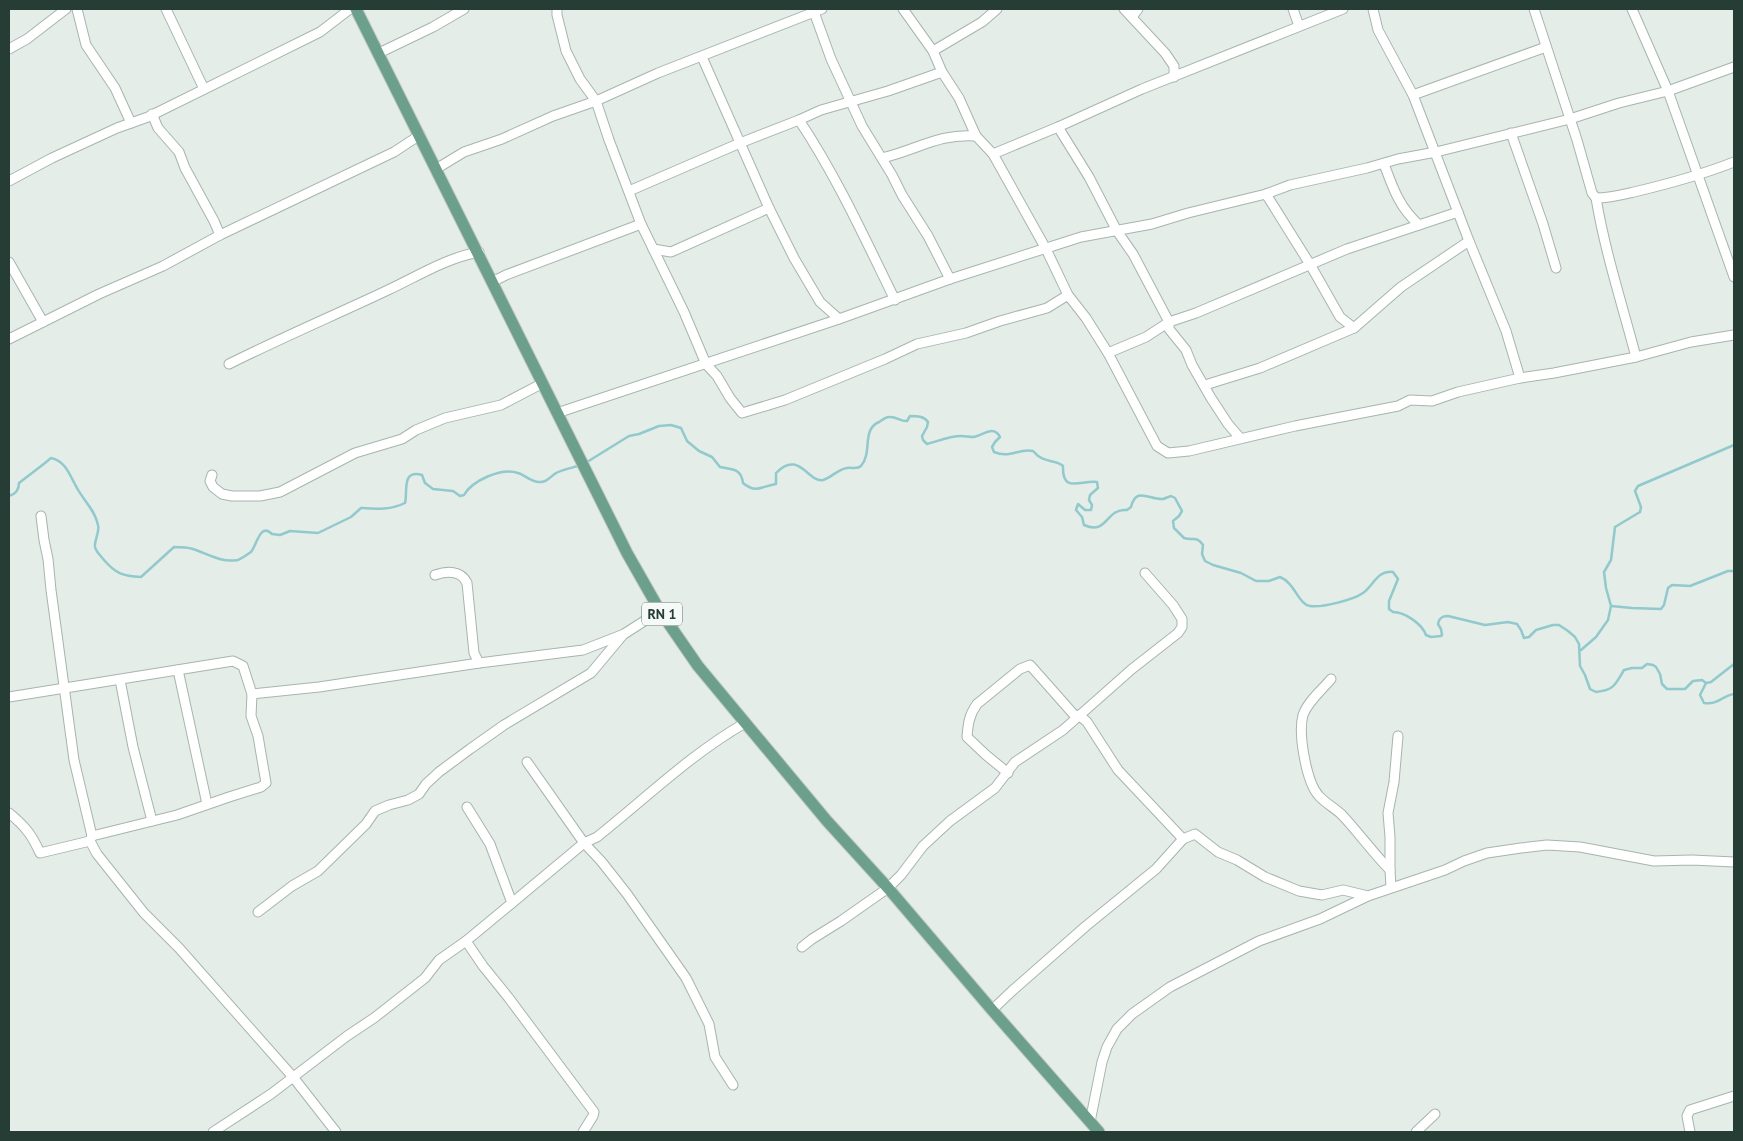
<svg xmlns="http://www.w3.org/2000/svg" width="1743" height="1141" font-family="'PT Sans',sans-serif">
<style>
.lines{fill:none;stroke-linecap:round;stroke-linejoin:round}
.stream{stroke:#91c9cd;stroke-width:2.5}
.minor-casing{stroke:#a7b5ae;stroke-width:11}
.major-casing{stroke:#c2c9c6;stroke-width:13}
.minor{stroke:#fff;stroke-width:9}
.major{stroke:#6d9f8d;stroke-width:11}
.labels{text-anchor:middle;stroke-width:4;stroke-linejoin:round;paint-order:stroke}
.shield{fill:#f5f9f7;stroke:#63756e;stroke-width:1}
.shield-label{font-size:14px;font-weight:bold;fill:#253d34}
</style>
<rect width="100%" height="100%" fill="#e4ede8"/>
<g class="lines">
<g class="stream">
<path d="M587,462L629,436L639,434L659,426L671,425L681,428L687,441L699,451L712,457L720,467C733,470 741,468 743,483C756,494 762,486 776,484V473C799,449 808,483 823,480C831,478 838,469 847,468C852,467 857,470 861,466C873,452 861,430 879,422C882,420 886,417 889,417C896,416 901,422 907,421L910,416C917,416 924,416 928,422L927,427L922,436L923,440L927,444C938,441 950,436 961,436C965,436 969,437 973,437C983,436 993,424 1000,437L995,442L992,447L994,452C1010,459 1018,448 1033,451C1045,465 1054,458 1063,466C1062,494 1081,480 1097,482L1098,488L1090,495L1089,500L1092,505L1091,510H1085L1078,504L1076,510L1082,517L1084,525C1108,536 1105,508 1127,510L1131,507C1136,486 1149,500 1163,499C1166,498 1168,497 1171,496L1175,498L1182,511L1179,516L1173,521L1174,528L1184,538C1194,541 1196,535 1203,545L1202,554L1205,561L1213,565L1241,573L1256,581H1269L1280,577C1295,583 1298,604 1310,606C1321,608 1353,600 1363,593C1374,585 1377,570 1393,572L1398,579L1389,601V609L1393,612C1405,612 1422,624 1426,635L1431,637L1441,636L1442,635L1441,629L1438,624C1439,618 1442,616 1448,616L1485,625L1508,622L1517,624L1521,630L1524,638L1529,637L1536,630L1553,625H1559L1568,631L1575,637L1579,644L1580,666L1585,675L1590,689L1596,692C1614,690 1615,685 1624,670L1632,668H1642L1647,664L1653,665L1656,667L1660,674L1662,684L1667,689H1685L1693,681L1702,680L1706,683L1711,682L1734,664"/>
<path d="M9,496C16,494 19,489 19,483L45,463L51,458C66,461 70,476 77,488C84,501 95,510 98,525C100,532 94,540 95,547C96,552 101,556 104,560C116,574 123,576 141,577L174,547C181,547 187,547 193,549C208,554 221,563 238,560C241,559 248,554 251,552C257,545 260,522 272,534L280,535L290,531L318,533L351,517L361,508C377,509 391,510 405,503C408,492 401,469 422,475L425,483L433,489L453,491L460,496L464,495C472,481 501,467 518,473C525,475 531,482 539,482C546,483 550,477 556,473C562,470 571,468 578,466"/>
<polyline points="1611,606 1632,608 1661,609 1664,605 1668,588 1672,585 1690,586 1728,571 1734,571"/>
<polyline points="1581,650 1596,637 1608,620 1611,606 1606,588 1604,572 1611,560 1615,527 1640,512 1641,507 1635,491 1638,486 1734,445"/>
<path d="M1706,683L1700,695L1704,703C1719,705 1721,696 1734,694"/>
</g>
<g class="minor-casing">
<g id="minor">
<polyline points="77,9 86,45 115,88 131,123"/>
<polyline points="166,9 204,89"/>
<polyline points="557,9 557,15 566,51 580,79 596,101 609,140 641,224 684,312 706,364 717,376 730,398 742,413 785,400 885,359 917,344 966,333 1000,321 1047,308 1068,295"/>
<polyline points="903,9 933,51 942,72 959,98 976,136 993,154 1046,249 1068,295 1086,318 1108,353 1157,446 1168,453 1189,451 1295,426 1398,406 1410,400 1432,401 1458,392 1520,378 1554,373 1636,357 1691,342 1734,335"/>
<polyline points="1124,9 1165,53 1174,66 1174,77"/>
<polyline points="1293,9 1299,26"/>
<polyline points="1373,9 1378,30 1413,95 1469,241 1506,331 1520,378"/>
<path d="M1534,9L1577,140L1592,193L1596,198C1609,198 1621,195 1634,192C1668,184 1701,175 1734,162"/>
<polyline points="1632,9 1668,91 1734,277"/>
<polyline points="814,12 831,59 862,126 892,175 902,195 928,236 950,279"/>
<polyline points="1132,17 1138,9"/>
<polyline points="9,49 27,39 66,9"/>
<polyline points="933,51 982,22 997,9"/>
<polyline points="379,53 433,27 464,9"/>
<polyline points="702,57 769,208 794,258 820,302 839,319"/>
<polyline points="1413,95 1546,47"/>
<polyline points="152,114 158,128 179,152 185,168 214,221 220,235"/>
<path d="M799,120C837,177 865,239 895,300"/>
<polyline points="1058,127 1089,177 1117,231 1133,254 1169,322 1169,329 1186,350 1192,365 1211,398 1228,424 1240,438"/>
<polyline points="1511,133 1543,224 1556,268"/>
<polyline points="993,154 1058,127 1142,89 1343,9"/>
<path d="M882,158C917,150 939,133 976,136"/>
<path d="M1384,164C1393,188 1399,207 1419,225"/>
<polyline points="436,169 464,152 502,139 553,116 596,101 658,73 822,9"/>
<polyline points="9,181 52,158 117,128 148,117 320,32 350,9"/>
<polyline points="629,191 740,143 799,120 821,110 888,91 942,72"/>
<polyline points="1266,194 1311,266 1340,317 1354,328"/>
<path d="M1596,198C1605,252 1622,304 1636,357"/>
<polyline points="653,249 671,252 769,208"/>
<polyline points="9,262 43,322"/>
<polyline points="494,281 506,275 641,224"/>
<polyline points="9,339 99,294 163,266 220,235 394,152 420,135"/>
<polyline points="1108,353 1146,337 1169,322 1196,313 1347,249 1458,212"/>
<path d="M229,364C281,338 335,315 388,290C418,276 446,258 479,252"/>
<polyline points="1205,385 1260,368 1354,328 1401,287 1469,241"/>
<polyline points="557,413 839,319 950,279 1081,237 1152,224 1188,213 1266,194 1290,185 1367,168 1398,159 1436,152 1570,119 1619,103 1668,91 1734,67"/>
<polyline points="212,475 210,481 213,487 222,494 232,496 260,496 280,492 355,453 402,439 416,430 445,418 501,405 543,383"/>
<polyline points="41,516 44,540 48,559 51,590 74,760 92,836 90,841 97,854 144,913 179,948 293,1077 336,1132"/>
<path d="M435,575C447,571 461,570 467,583L474,653L479,663"/>
<polyline points="178,670 207,804"/>
<path d="M1331,679C1322,690 1308,701 1303,715C1298,733 1306,782 1319,796C1325,803 1335,808 1342,815C1359,833 1373,853 1390,870"/>
<polyline points="120,680 133,747 152,821"/>
<polyline points="9,697 233,661 243,666 252,694 319,687 479,663 583,650 624,634 660,611"/>
<polyline points="1079,715 1087,722 1118,770 1183,839"/>
<polyline points="527,762 584,843 601,861 627,894 686,978 709,1024 715,1057 733,1085"/>
<path d="M1008,773L986,755L967,737C968,724 969,715 977,704L1020,669L1030,665L1076,717"/>
<polyline points="467,807 490,844 512,903"/>
<path d="M9,813C25,826 32,835 40,853L90,841"/>
<polyline points="92,836 177,815 229,797 261,787 266,783 258,736 251,716 252,694"/>
<polyline points="1391,887 1390,870 1390,837 1388,813 1394,782 1398,736"/>
<polyline points="258,912 292,886 318,871 366,824 375,811 389,805 408,800 419,794 426,784 439,772 470,749 504,725 591,673 622,636"/>
<polyline points="466,941 483,966 508,997 594,1112 593,1116 583,1132"/>
<polyline points="802,947 812,939 841,921 888,888 901,875 923,846 950,821 995,788 1015,762 1063,730 1132,669 1178,633 1182,627 1182,619 1173,605 1145,573"/>
<polyline points="992,1010 1012,991 1086,926 1156,869 1183,839 1195,834 1218,852 1237,860 1265,877 1299,891 1322,895 1343,890 1368,896"/>
<polyline points="1090,1122 1102,1062 1107,1047 1117,1029 1132,1014 1170,987 1259,941 1320,919 1368,896 1445,870 1464,861 1487,853 1521,848 1547,845 1580,847 1654,861 1692,860 1734,862"/>
<path d="M213,1132L271,1094L347,1036L374,1018L425,978L439,960L466,941L512,903L584,843L597,837C646,798 691,754 745,723"/>
<polyline points="1416,1132 1435,1114"/>
<polyline points="1690,1132 1687,1116 1690,1110 1734,1096"/>
</g>
</g>
<g class="major-casing">
<polyline id="major" points="356,9 627,553 660,611 698,666 827,821 888,888 992,1010 1099,1132"/>
</g>
<use href="#minor" class="minor"/>
<use href="#major" class="major"/>
</g>
<g class="labels">
<rect class="shield" x="642" y="602.5" width="40" height="23" rx="4"/>
<g class="shield-label">
<text x="662" y="619">RN 1</text>
</g>
</g>
<rect width="1743" height="1141" fill="none" stroke="#253d34" stroke-width="20"/>
</svg>
